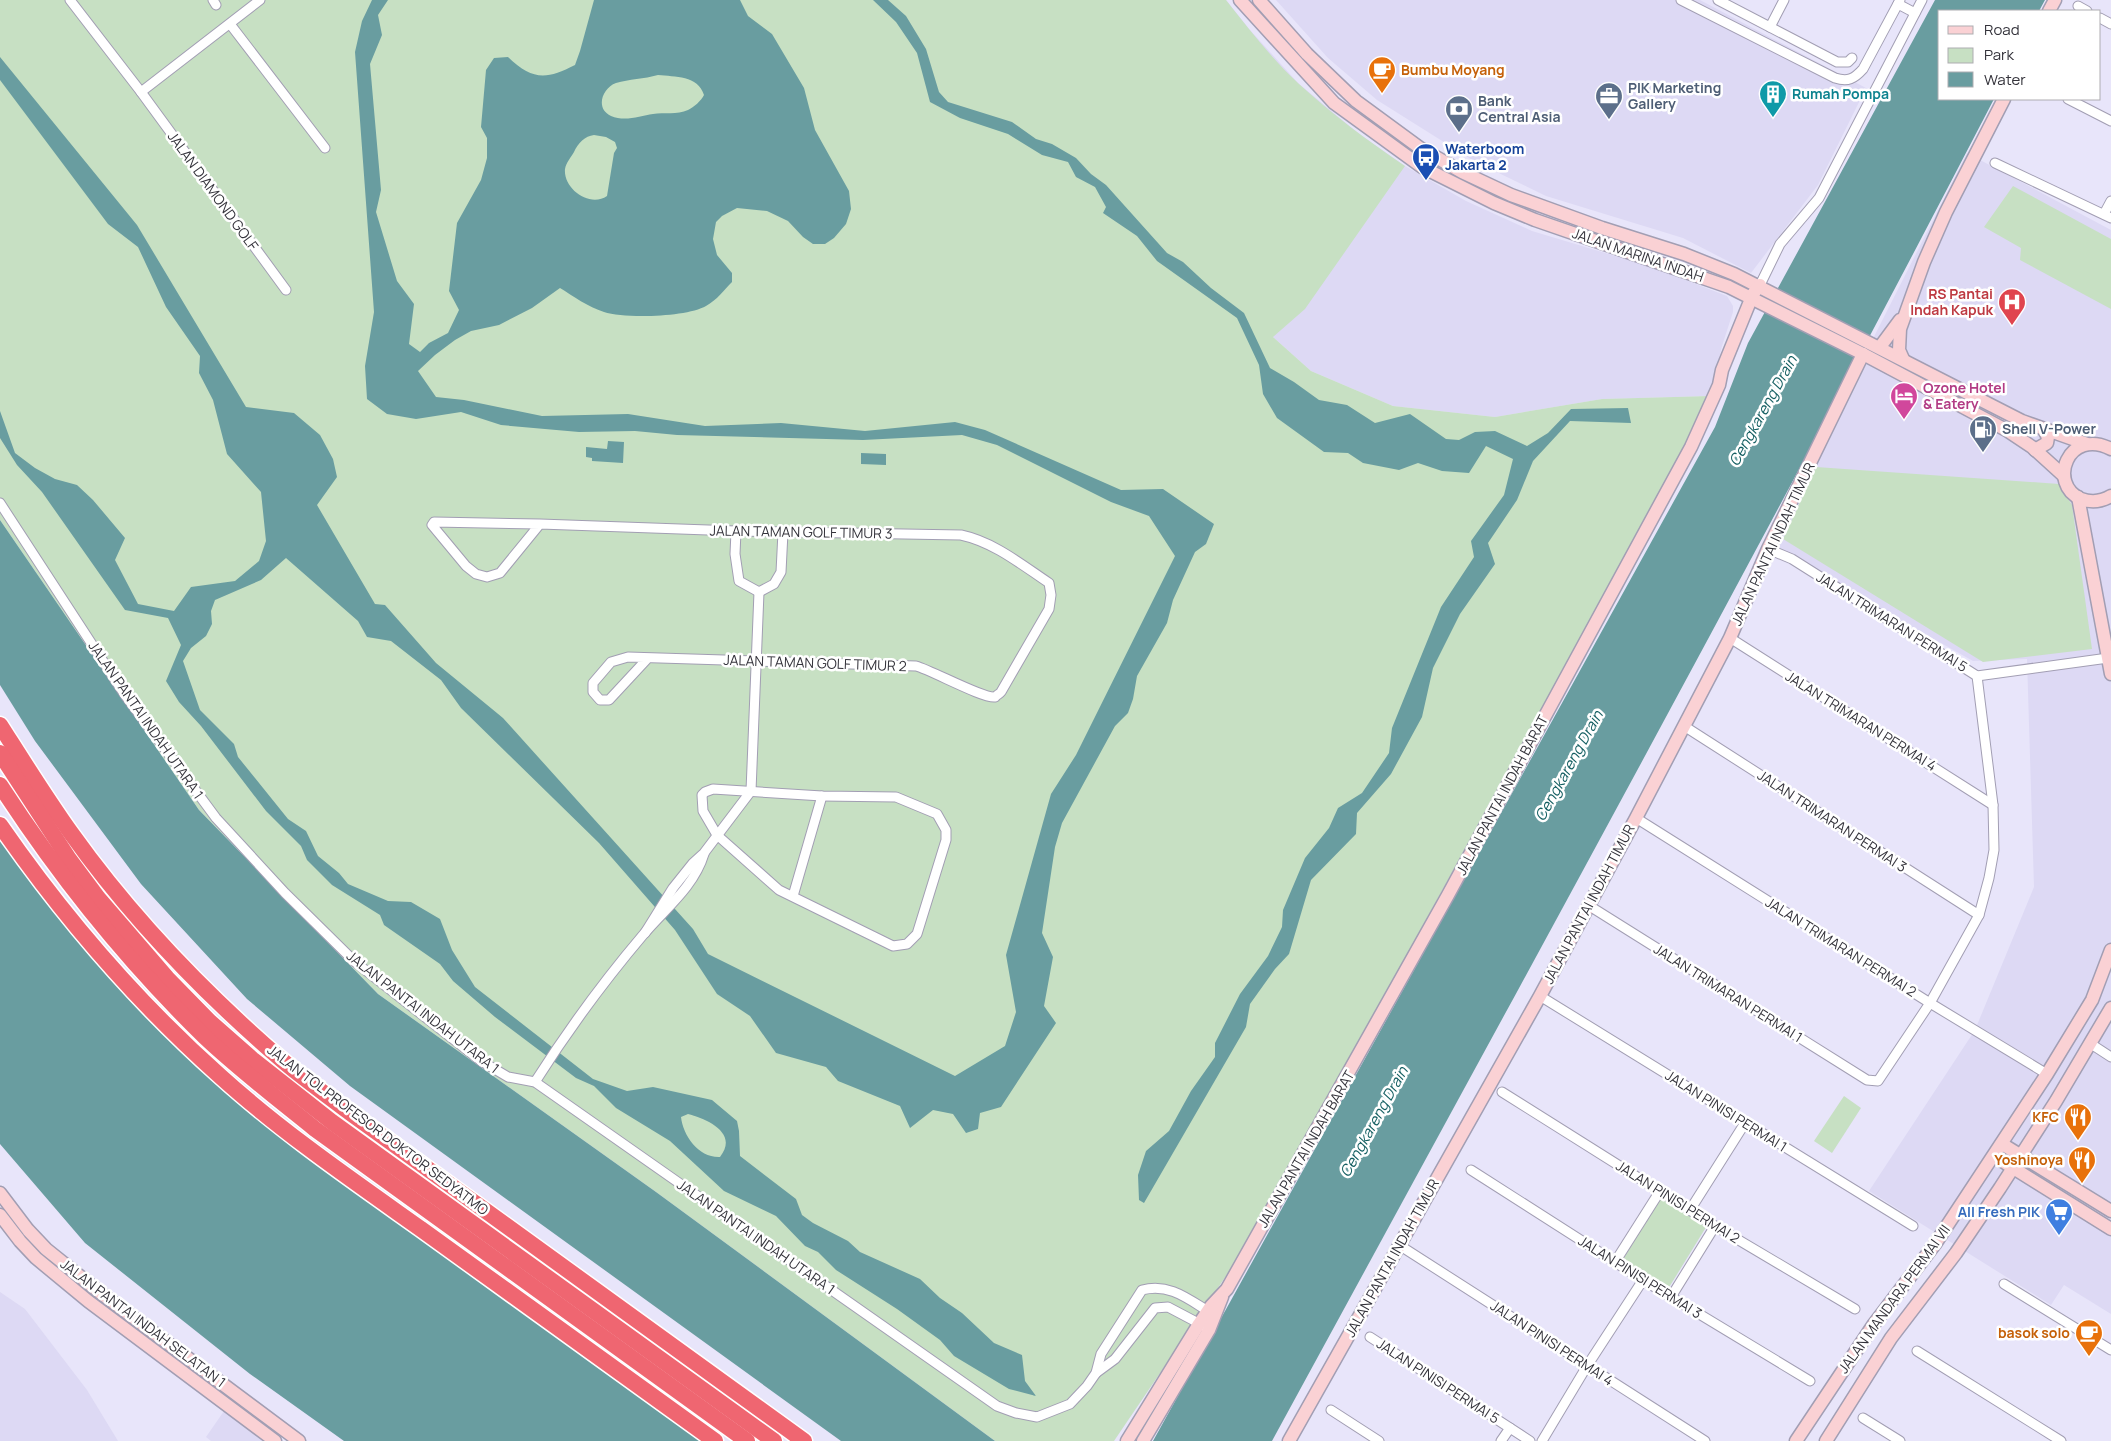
<svg xmlns="http://www.w3.org/2000/svg" width="2111" height="1441" font-family="Manrope,sans-serif">
<style>
.built{fill:#ddd9f4}
.green{fill:#c7e0c3}
.water{fill:#699da0;fill-rule:evenodd}
.lines{fill:none;stroke-linecap:round;stroke-linejoin:round}
.street-casing{stroke:#a29eb3;stroke-width:11}
.secondary-casing{stroke:#a29eb3;stroke-width:15}
.highway-casing{stroke:#fff;stroke-width:19}
.street{stroke:#fff;stroke-width:9}
.secondary{stroke:#fad1d4;stroke-width:12}
.highway{stroke:#ef6671;stroke-width:16}
.labels{text-anchor:middle;stroke-width:5;stroke-linejoin:round;paint-order:stroke}
.food-label{font-size:14px;font-weight:bold;fill:#c56008;stroke:#fff;text-anchor:end}
.service-label{font-size:14px;font-weight:bold;fill:#4e5e75;stroke:#fff;text-anchor:start}
.culture-label{font-size:14px;font-weight:bold;fill:#0d838f;stroke:#fff;text-anchor:start}
.transit-label{font-size:14px;font-weight:bold;fill:#164399;stroke:#fff;text-anchor:start}
.street-label{font-size:14px;fill:#34333b;stroke:#fff}
.health-label{font-size:14px;font-weight:bold;fill:#be3a42;stroke:#fff;text-anchor:end}
.hotel-label{font-size:14px;font-weight:bold;fill:#b23c85;stroke:#fff;text-anchor:start}
.shop-label{font-size:14px;font-weight:bold;fill:#366cbe;stroke:#fff;text-anchor:end}
.water-label{font-size:15px;font-style:italic;fill:#135e61;stroke:#fff}
</style>
<rect width="100%" height="100%" fill="#e8e5fa"/>
<g class="built">
<polygon points="1226,0 1250,30 1298,83 1359,134 1405,166 1466,201 1532,231 1652,267 1727,296 1733,306 1733,312 1722,346 1710,396 1602,399 1495,417 1393,406 1311,371 1273,337"/>
<polygon points="1276,0 1700,0 1866,88 1818,185 1751,273 1683,238 1546,196 1474,161 1377,100 1328,58"/>
<polygon points="1967,153 2111,230 2111,1314 2064,1285 2051,1305 1869,1191 1975,1030 2034,887 2027,659 1973,661 1768,546"/>
<polygon points="0,1292 25,1309 87,1390 118,1441 0,1441"/>
<polygon points="224,1411 266,1441 211,1441 206,1437"/>
</g>
<g class="green">
<path d="M0,0H1226C1249,29 1272,59 1299,84C1332,114 1368,141 1405,166L1305,309L1273,337L1311,371L1393,406L1495,417L1602,399L1710,396L1666,483L1249,1242L1114,1441H995L656,1192L378,994L199,810L0,520Z"/>
<polygon points="2013,186 2111,239 2111,309 2020,260 2021,248 1984,227"/>
<polygon points="1816,467 2059,484 2072,505 2092,649 1983,662 1783,539"/>
<polygon points="1844,1096 1861,1108 1832,1153 1814,1141"/>
<polygon points="1661,1196 1708,1224 1668,1289 1622,1261"/>
</g>
<g class="water">
<path d="M372,0H388L378,15L382,35L370,64L381,190L376,212L397,281L414,304L409,344L420,352L429,343L448,333L459,310L449,291L457,223L481,180L487,158V138L481,127L486,70L494,58L508,57C532,80 546,80 575,65L580,51L594,0H740L748,16L772,34L804,88L815,130L849,191L851,209L846,224L834,238L825,244H813L803,237L788,221L767,211L737,208L722,216L716,222L713,239L717,255L732,273V282C724,290 717,300 706,306C687,317 625,319 604,312C588,307 573,296 560,288L532,308L499,325L471,331L455,340L435,355L418,371L436,397L464,400L542,416L628,414L705,426L781,423L865,431L955,422L985,430L1121,490L1163,489L1214,524L1206,544L1195,552L1173,600L1167,623L1137,676L1133,699L1128,713L1115,726L1062,823L1055,847L1042,933L1053,957L1044,1006L1056,1023L1001,1107L980,1113L978,1129L966,1133L953,1114L933,1110L910,1128L900,1106L838,1081L826,1067L776,1053L750,1016L717,994L675,930L599,843L461,708L441,680L391,641L367,637L358,621L286,558L261,580L215,600L211,611L212,624L206,636L191,648L183,661L200,710L234,744L238,757L288,819L306,831L318,856L339,873L348,884L388,901L411,902L440,919L452,950L475,987L593,1079L627,1091L653,1087L712,1100L737,1121L739,1131L740,1156L796,1199L802,1215L813,1223L848,1241L860,1252L920,1279L940,1298L962,1313L994,1343L1022,1355L1025,1381L1036,1396L1009,1389L954,1356L940,1340L897,1309L836,1270L818,1252L805,1246L776,1216L724,1191L670,1141L616,1108L594,1086L576,1078L495,1017L453,981L440,964L384,925L380,915L332,885L307,860L301,846L266,811L201,726L179,702L166,681L181,645L168,618L125,610L42,492L17,465L0,438V411L15,453L35,468L55,479L77,485L93,500L125,538L115,560L138,604L174,611L191,587L235,581L259,561L266,541L261,492L227,454L213,400L199,373L200,356L166,307L138,247L108,224L0,80V57L137,225L246,407L294,413L320,435L333,459L337,477L317,505L375,604L385,605L436,663L503,718L693,929L708,954L955,1076L1005,1046L1016,1012L1006,955L1051,794L1076,755L1175,556L1149,516L1111,502L997,445L962,435L863,440L677,435L635,431L579,432L501,425L461,412L416,419L387,414L367,399L365,366L374,312L355,52L362,21ZM658,75C675,77 698,75 704,95C701,101 694,107 688,110C677,115 664,112 653,114C640,116 625,122 611,116C595,109 602,88 616,83C629,79 644,79 658,75ZM594,135L606,137L615,142L617,148L614,153L607,196C590,208 563,189 565,169C566,163 571,157 574,152C578,143 585,136 594,135ZM688,1114C707,1119 739,1133 720,1157C699,1158 683,1136 681,1117Z"/>
<polygon points="873,0 888,0 906,16 926,49 939,92 948,102 1012,122 1036,139 1052,144 1076,158 1091,174 1106,185 1167,253 1183,262 1211,288 1244,313 1270,368 1294,382 1319,400 1347,405 1375,423 1410,414 1446,439 1459,440 1475,432 1495,431 1527,446 1548,433 1571,409 1628,408 1631,423 1570,421 1533,461 1517,500 1488,543 1495,564 1460,614 1433,668 1422,717 1391,774 1357,813 1356,834 1311,880 1289,954 1275,969 1250,1004 1246,1027 1144,1203 1139,1200 1138,1175 1146,1151 1169,1131 1191,1091 1215,1057 1215,1043 1240,994 1268,956 1282,927 1283,910 1305,858 1329,828 1338,808 1362,793 1389,753 1392,728 1441,607 1474,557 1471,541 1504,495 1513,459 1486,446 1469,473 1442,471 1418,463 1399,470 1363,463 1348,453 1324,452 1277,418 1263,394 1259,365 1237,318 1157,261 1137,236 1103,213 1106,207 1095,187 1076,177 1068,162 1042,155 1008,134 960,118 930,102 917,53 896,22"/>
<path d="M1935,0H2045L2039,11H1940V99H1994C1760,550 1515,995 1272,1441H1153L1715,427L1748,343Z"/>
<polygon points="608,441 624,442 623,463 592,461 592,458 586,457 586,447 607,449"/>
<polygon points="861,453 886,454 886,465 861,464"/>
<polygon points="0,520 199,810 378,994 656,1192 995,1441 841,1441 350,1086 247,999 141,884 35,741 0,685"/>
<polygon points="0,828 218,1082 711,1441 344,1441 250,1374 85,1243 0,1144"/>
</g>
<g class="lines">
<g class="street-casing">
<g id="street">
<polyline points="70,0 141,92 286,290"/>
<polyline points="213,0 216,5"/>
<path d="M1681,0L1835,78C1848,82 1854,79 1863,69L1900,0"/>
<polyline points="1718,0 1837,62 1848,62 1852,58"/>
<polyline points="1898,4 1915,13"/>
<polyline points="2078,6 2087,11"/>
<polyline points="2100,18 2111,24"/>
<polyline points="230,24 325,148"/>
<polyline points="1770,27 1784,0"/>
<polyline points="141,92 260,0"/>
<polyline points="2068,99 2111,121"/>
<polyline points="1995,163 2111,218"/>
<polyline points="2104,214 2111,201"/>
<polyline points="1760,285 1780,244 1819,198 1922,0"/>
<path d="M0,503L125,695L216,818L285,893L355,962L481,1061L508,1077L535,1082L997,1406L1016,1413L1037,1417L1070,1404L1087,1386L1096,1373L1101,1354L1142,1290C1170,1283 1188,1299 1211,1313"/>
<path d="M540,524L500,573L487,577L476,574L466,566L432,525L434,522L540,524L736,531L961,535C994,542 1022,565 1049,583L1051,595L1049,609L1001,692C1001,693 995,696 995,697C984,699 931,670 916,666L628,657L611,662L593,683V692L600,700H609L648,658"/>
<polyline points="736,531 735,554 739,581 759,592 774,584 781,572 783,532"/>
<polyline points="1768,549 1792,559 1977,676 2108,658"/>
<polyline points="1730,638 1993,805"/>
<polyline points="1684,726 1979,915"/>
<polygon points="713,789 822,796 896,797 937,814 946,830 946,840 917,934 907,944 893,946 779,890 717,835 703,811 702,795 705,792"/>
<polyline points="1636,818 1930,1003 2047,1074"/>
<polyline points="793,896 822,796"/>
<polyline points="1588,905 1867,1080 1878,1081 1930,1003 1979,915 1989,878 1994,850 1993,805 1977,676"/>
<polyline points="645,933 673,888 693,863 704,853 751,791 759,592"/>
<polyline points="1540,996 1913,1226"/>
<polyline points="2091,1044 2111,1057"/>
<path d="M535,1082C568,1030 604,981 643,935C665,909 694,887 704,854"/>
<polyline points="1502,1092 1715,1226 1855,1309"/>
<polyline points="1471,1170 1643,1280 1810,1381"/>
<polyline points="1690,1210 1745,1123"/>
<polyline points="1399,1245 1705,1441"/>
<polyline points="1615,1262 1660,1191"/>
<polyline points="2004,1284 2111,1350"/>
<polyline points="1671,1297 1715,1226"/>
<polyline points="1370,1337 1530,1441"/>
<polyline points="1917,1351 2061,1441"/>
<polyline points="1096,1373 1115,1359 1155,1308 1168,1307 1204,1326"/>
<polyline points="1331,1410 1379,1441"/>
<polyline points="1863,1418 1900,1441"/>
<polyline points="1501,1441 1510,1428"/>
<polyline points="1542,1441 1587,1366 1643,1280"/>
</g>
</g>
<g class="secondary-casing">
<g id="secondary">
<polyline points="1240,0 1334,103 1422,167 1494,203 1535,220 1729,287 1863,354 2008,431 2032,447 2064,476"/>
<polyline points="1259,0 1307,54 1356,101 1420,148 1462,172 1511,195 1602,228 1684,254 1734,274 2022,421 2087,444"/>
<polyline points="2049,11 2055,0"/>
<polyline points="1880,347 1900,320"/>
<polyline points="1903,359 1899,350 1900,329 1924,262 1946,212 2004,99"/>
<path d="M2111,449C2068,427 2047,484 2081,499C2092,503 2101,502 2111,496"/>
<polyline points="2035,450 2047,443 2048,437 2044,430"/>
<polyline points="2078,497 2111,674"/>
<polyline points="2002,1144 2111,1211"/>
<polyline points="1994,1156 2111,1229"/>
<polyline points="0,1193 28,1230 46,1249 102,1294 299,1441"/>
<polyline points="0,1215 20,1241 36,1258 88,1301 275,1441"/>
<polyline points="1127,1441 1199,1324 1211,1306 1227,1289 1448,895 1691,447 1719,385 1722,370 1753,294 1760,285"/>
<polyline points="1143,1441 1209,1330 1222,1297"/>
<polyline points="1289,1441 1540,996 1636,818 1730,638 1768,549 1863,354"/>
<polyline points="1796,1441 1874,1324 1935,1244 2047,1074 2092,1000 2111,950"/>
<polyline points="1826,1441 1891,1338 1956,1253 2000,1188 2056,1101 2111,1008"/>
</g>
</g>
<g class="highway-casing">
<g id="highway">
<path d="M0,725C23,761 46,798 71,833C131,917 205,994 283,1061C304,1079 327,1095 349,1112L804,1441"/>
<polyline points="0,753 69,859 98,898 167,978 210,1022 252,1059 332,1122 774,1441"/>
<path d="M0,785C59,876 127,961 205,1037C240,1070 278,1099 315,1129L747,1441"/>
<path d="M0,825C63,916 137,1002 220,1076C282,1132 352,1180 421,1229C519,1300 617,1371 715,1441"/>
</g>
</g>
<use href="#street" class="street"/>
<use href="#secondary" class="secondary"/>
<use href="#highway" class="highway"/>
</g>
<defs>
<g id="cafe-pin" transform="scale(1.4375)"><path d="M0 17L-7.5 6A9.5 9.5 0 1 1 7.5 6Z" fill="#e8710a" stroke="#fff"/><path d="M-5.5-4.5H6V0H3Q3 3.5 0 3.5H-2.5Q-5.5 3.5-5.5 0ZM3-3.2v2h1.7v-2ZM-6 4.5H4V6H-6Z" fill="#fff"/></g>
<g id="building-pin" transform="scale(1.4375)"><path d="M0 17L-7.5 6A9.5 9.5 0 1 1 7.5 6Z" fill="#0f9aa8" stroke="#fff"/><path d="M-4-6H4V6H1V3H-1V6H-4ZM-2.5-4.3h1.7v1.8h-1.7ZM.8-4.3h1.7v1.8H.8ZM-2.5-1h1.7V.8h-1.7ZM.8-1h1.7V.8H.8Z" fill="#fff"/></g>
<g id="office-pin" transform="scale(1.4375)"><path d="M0 17L-7.5 6A9.5 9.5 0 1 1 7.5 6Z" fill="#5c6f8a" stroke="#fff"/><path d="M-6-3h4V-5.5h4V-3h4V5H-6ZM-1-4.5V-3h2v-1.5ZM-6 0V1H6V0Z" fill="#fff"/></g>
<g id="bank-pin" transform="scale(1.4375)"><path d="M0 17L-7.5 6A9.5 9.5 0 1 1 7.5 6Z" fill="#5c6f8a" stroke="#fff"/><path d="M-6-4H6V4H-6ZM0-2.3a2.3 2.3 0 1 0 0 4.6a2.3 2.3 0 1 0 0-4.6Z" fill="#fff"/></g>
<g id="bus-pin" transform="scale(1.4375)"><path d="M0 17L-7.5 6A9.5 9.5 0 1 1 7.5 6Z" fill="#1a4fb4" stroke="#fff"/><path d="M-5-6H5V4H4V6H2V4H-2V6H-4V4H-5ZM-3.5-4V0h7V-4ZM-3.5 1.2v1.5H-2V1.2ZM2 1.2v1.5H3.5V1.2Z" fill="#fff"/></g>
<g id="hospital-pin" transform="scale(1.4375)"><path d="M0 17L-7.5 6A9.5 9.5 0 1 1 7.5 6Z" fill="#e0444e" stroke="#fff"/><path d="M-5-5h3v3.5h4V-5h3V5h-3V1.5h-4V5h-3Z" fill="#fff"/></g>
<g id="hotel-pin" transform="scale(1.4375)"><path d="M0 17L-7.5 6A9.5 9.5 0 1 1 7.5 6Z" fill="#d1479c" stroke="#fff"/><path d="M-6-4.5h1.5V1H6V5H4.5V3h-9V5H-6ZM-4 0a1.8 1.8 0 1 1 3.6 0ZM.5 0V-2.5h3Q6-2.5 6 0Z" fill="#fff"/></g>
<g id="fuel-pin" transform="scale(1.4375)"><path d="M0 17L-7.5 6A9.5 9.5 0 1 1 7.5 6Z" fill="#5c6f8a" stroke="#fff"/><path d="M-5.5-6h7V0h2V4h1.3V-2.5L3-4.5l.8-.8L6-3V5H2.5V1h-1V6h-7ZM-4.2-4.7v3.2H.2V-4.7Z" fill="#fff"/></g>
<g id="restaurant-pin" transform="scale(1.4375)"><path d="M0 17L-7.5 6A9.5 9.5 0 1 1 7.5 6Z" fill="#e8710a" stroke="#fff"/><path d="M-5-6h1v4h1v-4h1v4h1v-4h1v5L-1.5 .5V6h-2V.5L-5-1ZM5-6V6H3V1.5H1.5Q1.5-4 5-6Z" fill="#fff"/></g>
<g id="supermarket-pin" transform="scale(1.4375)"><path d="M0 17L-7.5 6A9.5 9.5 0 1 1 7.5 6Z" fill="#3f7fe0" stroke="#fff"/><path d="M-6-5.5h2.5l.6 2H6L4.5 2H-2.5L-4.4-4H-6ZM-1.5 3.2a1.3 1.3 0 1 0 .1 0ZM3 3.2a1.3 1.3 0 1 0 .1 0Z" fill="#fff"/></g>
</defs>
<g fill-rule="evenodd">
<use href="#cafe-pin" x="1382" y="70"/>
<use href="#building-pin" x="1773" y="94"/>
<use href="#office-pin" x="1609" y="96"/>
<use href="#bank-pin" x="1459" y="109"/>
<use href="#bus-pin" x="1426" y="157"/>
<use href="#hospital-pin" x="2012" y="302"/>
<use href="#hotel-pin" x="1904" y="396"/>
<use href="#fuel-pin" x="1983" y="429"/>
<use href="#restaurant-pin" x="2078" y="1117"/>
<use href="#restaurant-pin" x="2082" y="1160"/>
<use href="#supermarket-pin" x="2059" y="1212"/>
<use href="#cafe-pin" x="2089" y="1333"/>
</g>
<g class="labels">
<g class="food-label">
<text x="1401" y="75" text-anchor="start">Bumbu Moyang</text>
<text x="2059" y="1122">KFC</text>
<text x="2063" y="1165">Yoshinoya</text>
<text x="2070" y="1338">basok solo</text>
</g>
<g class="service-label">
<text x="1628" y="93">PIK Marketing<tspan x="1628" dy="16">Gallery</tspan></text>
<text x="1478" y="106">Bank<tspan x="1478" dy="16">Central Asia</tspan></text>
<text x="2002" y="434">Shell V-Power</text>
</g>
<g class="culture-label">
<text x="1792" y="99">Rumah Pompa</text>
</g>
<g class="transit-label">
<text x="1445" y="154">Waterboom<tspan x="1445" dy="16">Jakarta 2</tspan></text>
</g>
<g class="street-label">
<text transform="translate(213 191) rotate(54)" y="5">JALAN DIAMOND GOLF</text>
<text transform="translate(1638 255) rotate(19)" y="5">JALAN MARINA INDAH</text>
<text transform="translate(801 532) rotate(1)" y="5">JALAN TAMAN GOLF TIMUR 3</text>
<text transform="translate(1773 544) rotate(-65)" y="5">JALAN PANTAI INDAH TIMUR</text>
<text transform="translate(1892 622) rotate(32)" y="5">JALAN TRIMARAN PERMAI 5</text>
<text transform="translate(815 663) rotate(2)" y="5">JALAN TAMAN GOLF TIMUR 2</text>
<text transform="translate(146 720) rotate(55)" y="5">JALAN PANTAI INDAH UTARA 1</text>
<text transform="translate(1861 721) rotate(32)" y="5">JALAN TRIMARAN PERMAI 4</text>
<text transform="translate(1502 795) rotate(-62)" y="5">JALAN PANTAI INDAH BARAT</text>
<text transform="translate(1832 821) rotate(33)" y="5">JALAN TRIMARAN PERMAI 3</text>
<text transform="translate(1589 904) rotate(-62)" y="5">JALAN PANTAI INDAH TIMUR</text>
<text transform="translate(1841 947) rotate(32)" y="5">JALAN TRIMARAN PERMAI 2</text>
<text transform="translate(1728 993) rotate(32)" y="5">JALAN TRIMARAN PERMAI 1</text>
<text transform="translate(423 1012) rotate(38)" y="5">JALAN PANTAI INDAH UTARA 1</text>
<text transform="translate(1726 1111) rotate(32)" y="5">JALAN PINISI PERMAI 1</text>
<text transform="translate(378 1130) rotate(37)" y="5">JALAN TOL PROFESOR DOKTOR SEDYATMO</text>
<text transform="translate(1306 1149) rotate(-60)" y="5">JALAN PANTAI INDAH BARAT</text>
<text transform="translate(1678 1202) rotate(32)" y="5">JALAN PINISI PERMAI 2</text>
<text transform="translate(756 1237) rotate(35)" y="5">JALAN PANTAI INDAH UTARA 1</text>
<text transform="translate(1392 1258) rotate(-61)" y="5">JALAN PANTAI INDAH TIMUR</text>
<text transform="translate(1640 1277) rotate(32)" y="5">JALAN PINISI PERMAI 3</text>
<text transform="translate(1894 1299) rotate(-54)" y="5">JALAN MANDARA PERMAI VII</text>
<text transform="translate(143 1323) rotate(37)" y="5">JALAN PANTAI INDAH SELATAN 1</text>
<text transform="translate(1552 1343) rotate(33)" y="5">JALAN PINISI PERMAI 4</text>
<text transform="translate(1438 1381) rotate(33)" y="5">JALAN PINISI PERMAI 5</text>
</g>
<g class="health-label">
<text x="1993" y="299">RS Pantai<tspan x="1993" dy="16">Indah Kapuk</tspan></text>
</g>
<g class="hotel-label">
<text x="1923" y="393">Ozone Hotel<tspan x="1923" dy="16">&amp; Eatery</tspan></text>
</g>
<g class="shop-label">
<text x="2040" y="1217">All Fresh PIK</text>
</g>
<g class="water-label">
<text transform="translate(1763 411) rotate(-61)" y="5">Cengkareng Drain</text>
<text transform="translate(1569 766) rotate(-61)" y="5">Cengkareng Drain</text>
<text transform="translate(1374 1122) rotate(-61)" y="5">Cengkareng Drain</text>
</g>
</g>
<rect x="1938" y="10" width="162" height="90" fill="#ffffff" stroke="#aeadb1"/>
<rect x="1948" y="26" width="25" height="8" fill="#fad1d4" stroke="#aeadb1"/>
<text x="1984" y="35" font-size="15" fill="#34333b">Road</text>
<rect x="1948" y="48" width="25" height="15" fill="#c7e0c3" stroke="#aeadb1"/>
<text x="1984" y="60" font-size="15" fill="#34333b">Park</text>
<rect x="1948" y="72" width="25" height="15" fill="#699da0" stroke="#aeadb1"/>
<text x="1984" y="85" font-size="15" fill="#34333b">Water</text>
</svg>
